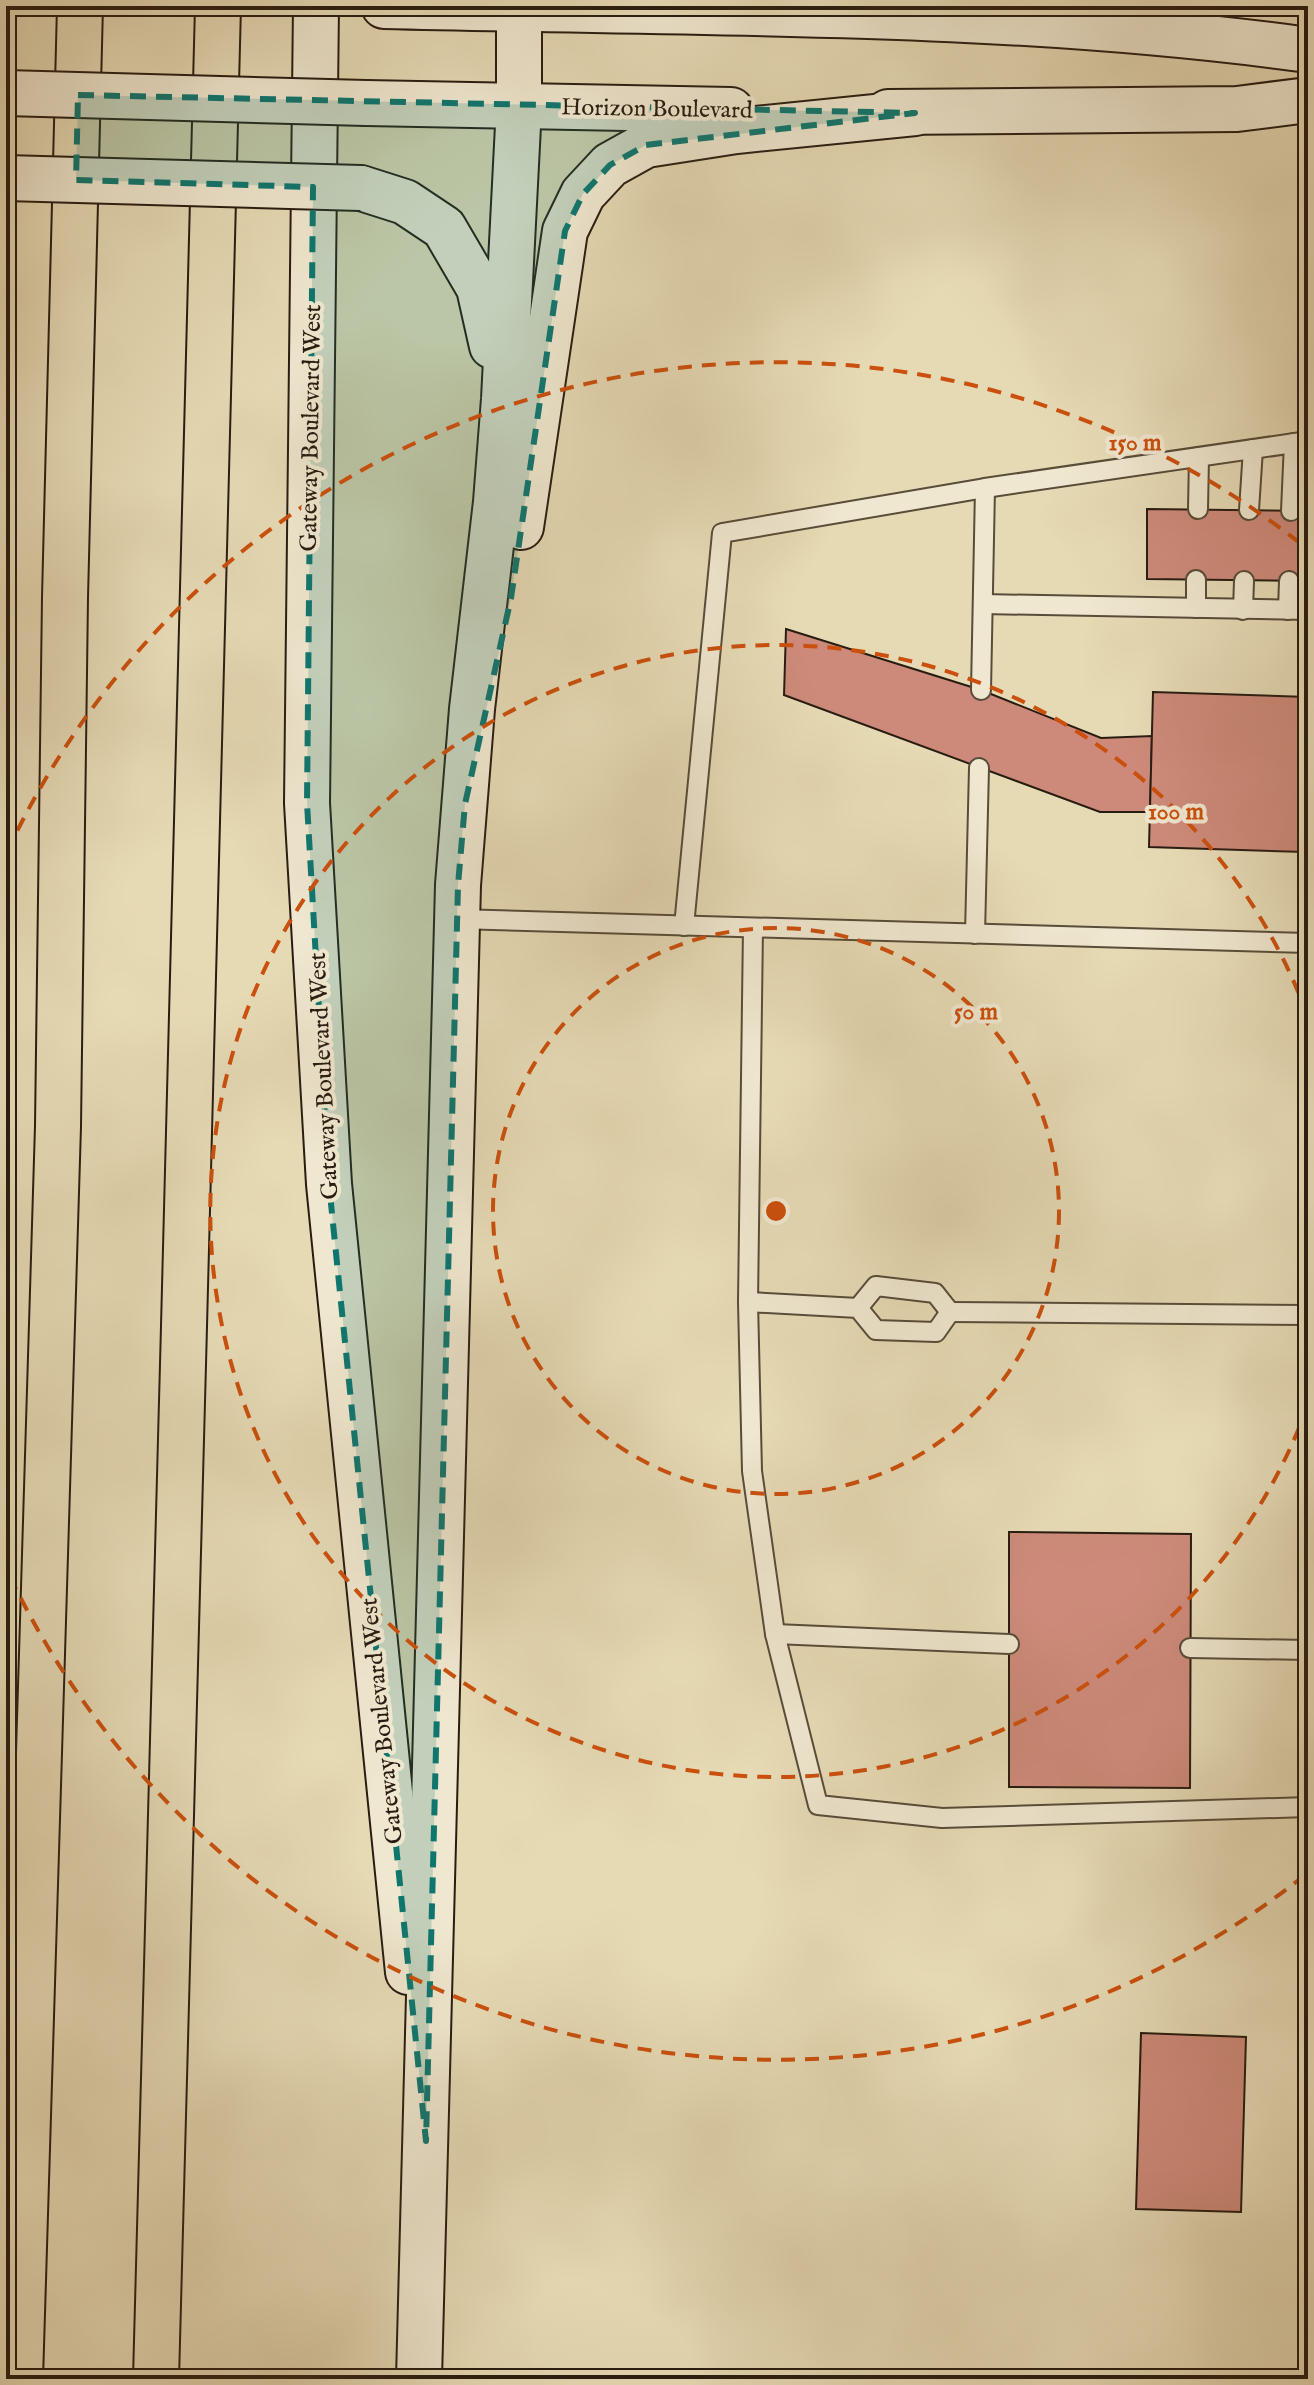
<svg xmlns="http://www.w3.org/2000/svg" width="1314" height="2385" font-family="'IM FELL English',serif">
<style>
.building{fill:#cd8a7a;stroke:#281c11;stroke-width:2}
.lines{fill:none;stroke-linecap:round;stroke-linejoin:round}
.service-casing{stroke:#584c3a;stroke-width:22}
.secondary-casing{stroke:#281c11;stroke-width:48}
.motorway-casing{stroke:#281c11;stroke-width:48}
.service{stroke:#efe7cf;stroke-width:18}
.secondary{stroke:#efe7cf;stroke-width:44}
.motorway{stroke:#e6dab5;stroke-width:44}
.secondary-bridge-casing{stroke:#281c11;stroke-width:48;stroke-linecap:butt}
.secondary-bridge{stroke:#efe7cf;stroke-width:44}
.marked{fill:#0f766e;fill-opacity:0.2;stroke:#0f766e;stroke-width:6;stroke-dasharray:16 10;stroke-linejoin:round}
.ring{fill:none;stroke:#cb500d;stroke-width:4;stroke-dasharray:14 10}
.labels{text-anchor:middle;stroke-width:8;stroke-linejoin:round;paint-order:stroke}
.street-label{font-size:24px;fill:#281c11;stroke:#efe7cf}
.centre{fill:#cb500d;stroke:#efe7cf;stroke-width:4}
.ring-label{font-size:24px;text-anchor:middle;font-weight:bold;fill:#cb500d;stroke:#efe7cf;stroke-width:8;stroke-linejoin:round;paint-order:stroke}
</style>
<rect width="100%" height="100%" fill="#e6dab5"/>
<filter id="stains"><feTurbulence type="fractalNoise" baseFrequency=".0025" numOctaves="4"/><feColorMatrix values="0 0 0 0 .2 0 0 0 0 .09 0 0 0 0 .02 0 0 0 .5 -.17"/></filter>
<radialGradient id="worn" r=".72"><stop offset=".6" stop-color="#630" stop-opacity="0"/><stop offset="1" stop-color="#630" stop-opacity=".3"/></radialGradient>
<g class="building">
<polygon points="1147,509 1308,511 1308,581 1147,579"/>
<polygon points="786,629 981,690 1101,738 1152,736 1150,812 1100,812 784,695"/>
<polygon points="1153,692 1308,697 1304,852 1149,847"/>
<polygon points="1009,1532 1191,1534 1190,1788 1009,1787"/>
<polygon points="1141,2033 1246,2037 1241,2212 1136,2209"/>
</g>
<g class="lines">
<g class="service-casing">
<g id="service">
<polyline points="1198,509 1199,457"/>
<polyline points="1249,510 1253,449"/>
<polyline points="1291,511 1294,443"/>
<polyline points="983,604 1308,610"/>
<polyline points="1196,608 1196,580"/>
<polyline points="1243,610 1244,581"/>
<polyline points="1288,610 1289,581"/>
<polyline points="981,690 985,488"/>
<polyline points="457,919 1308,943"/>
<polyline points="684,926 722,533 985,488 1308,441"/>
<polyline points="753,928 748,1302 752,1471 775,1634 818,1805 942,1818 1308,1807"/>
<polyline points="975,934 979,768"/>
<polyline points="748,1302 858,1308 876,1330 936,1332 950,1312"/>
<polyline points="858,1308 876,1286 935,1293 950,1312"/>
<polyline points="950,1312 1308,1315"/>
<polyline points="775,1634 1009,1644"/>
<polyline points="1190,1648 1308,1650"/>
</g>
</g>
<g class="secondary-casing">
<g id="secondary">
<polyline points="316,6 307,803 329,1184 408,1972"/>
<path d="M384,6C692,14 1002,8 1308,50"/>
<polyline points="366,103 731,110"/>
<polyline points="888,112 1237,109 1308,100"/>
<polyline points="361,188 405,202 444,228 479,288 492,346"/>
<polyline points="521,527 565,231 583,194 610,165 646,145 736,131 915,113"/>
<polyline points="419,2379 458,885 472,709 496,502 504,399 519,106 519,6"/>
</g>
</g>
<g class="motorway-casing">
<g id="motorway">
<polyline points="20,2379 58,1126 65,597 80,6"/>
<path d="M156,2379C175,1588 201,797 218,6"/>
</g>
</g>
<use href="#service" class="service"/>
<use href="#secondary" class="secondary"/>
<use href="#motorway" class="motorway"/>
<g class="secondary-bridge-casing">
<g id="secondary-bridge">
<polyline points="6,93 366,103"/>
<polyline points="6,178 361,188"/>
</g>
</g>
<use href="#secondary-bridge" class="secondary-bridge"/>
</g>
<path class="marked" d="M78,95L915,113L646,145L610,165L583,194L565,231L511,598L465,804L458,885L426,2141L329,1184L307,803L313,187L76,180Z"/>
<g class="ring">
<circle cx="776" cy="1211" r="283"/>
<path d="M1308 1405A566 566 0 1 1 1308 1017"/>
<path d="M1305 1875A849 849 0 0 1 7 1570M7 852A849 849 0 0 1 1305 547"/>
</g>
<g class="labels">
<g class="street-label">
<text transform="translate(657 108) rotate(1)" y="8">Horizon Boulevard</text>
<text transform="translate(310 428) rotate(-89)" y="8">Gateway Boulevard West</text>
<text transform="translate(323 1076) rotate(-93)" y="8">Gateway Boulevard West</text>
<text transform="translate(381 1721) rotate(-96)" y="8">Gateway Boulevard West</text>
</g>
</g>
<circle cx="776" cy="1211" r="12" class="centre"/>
<g class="ring-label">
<text x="1135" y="450">150 m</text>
<text x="1176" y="819">100 m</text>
<text x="976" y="1019">50 m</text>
</g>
<rect width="1314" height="2385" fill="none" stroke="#e6dab5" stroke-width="32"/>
<rect x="8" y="8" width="1298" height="2369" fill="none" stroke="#281c11" stroke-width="4"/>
<rect x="16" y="16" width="1282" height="2353" fill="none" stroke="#281c11" stroke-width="2"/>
<rect width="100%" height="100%" filter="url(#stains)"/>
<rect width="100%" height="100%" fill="url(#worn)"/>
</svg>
